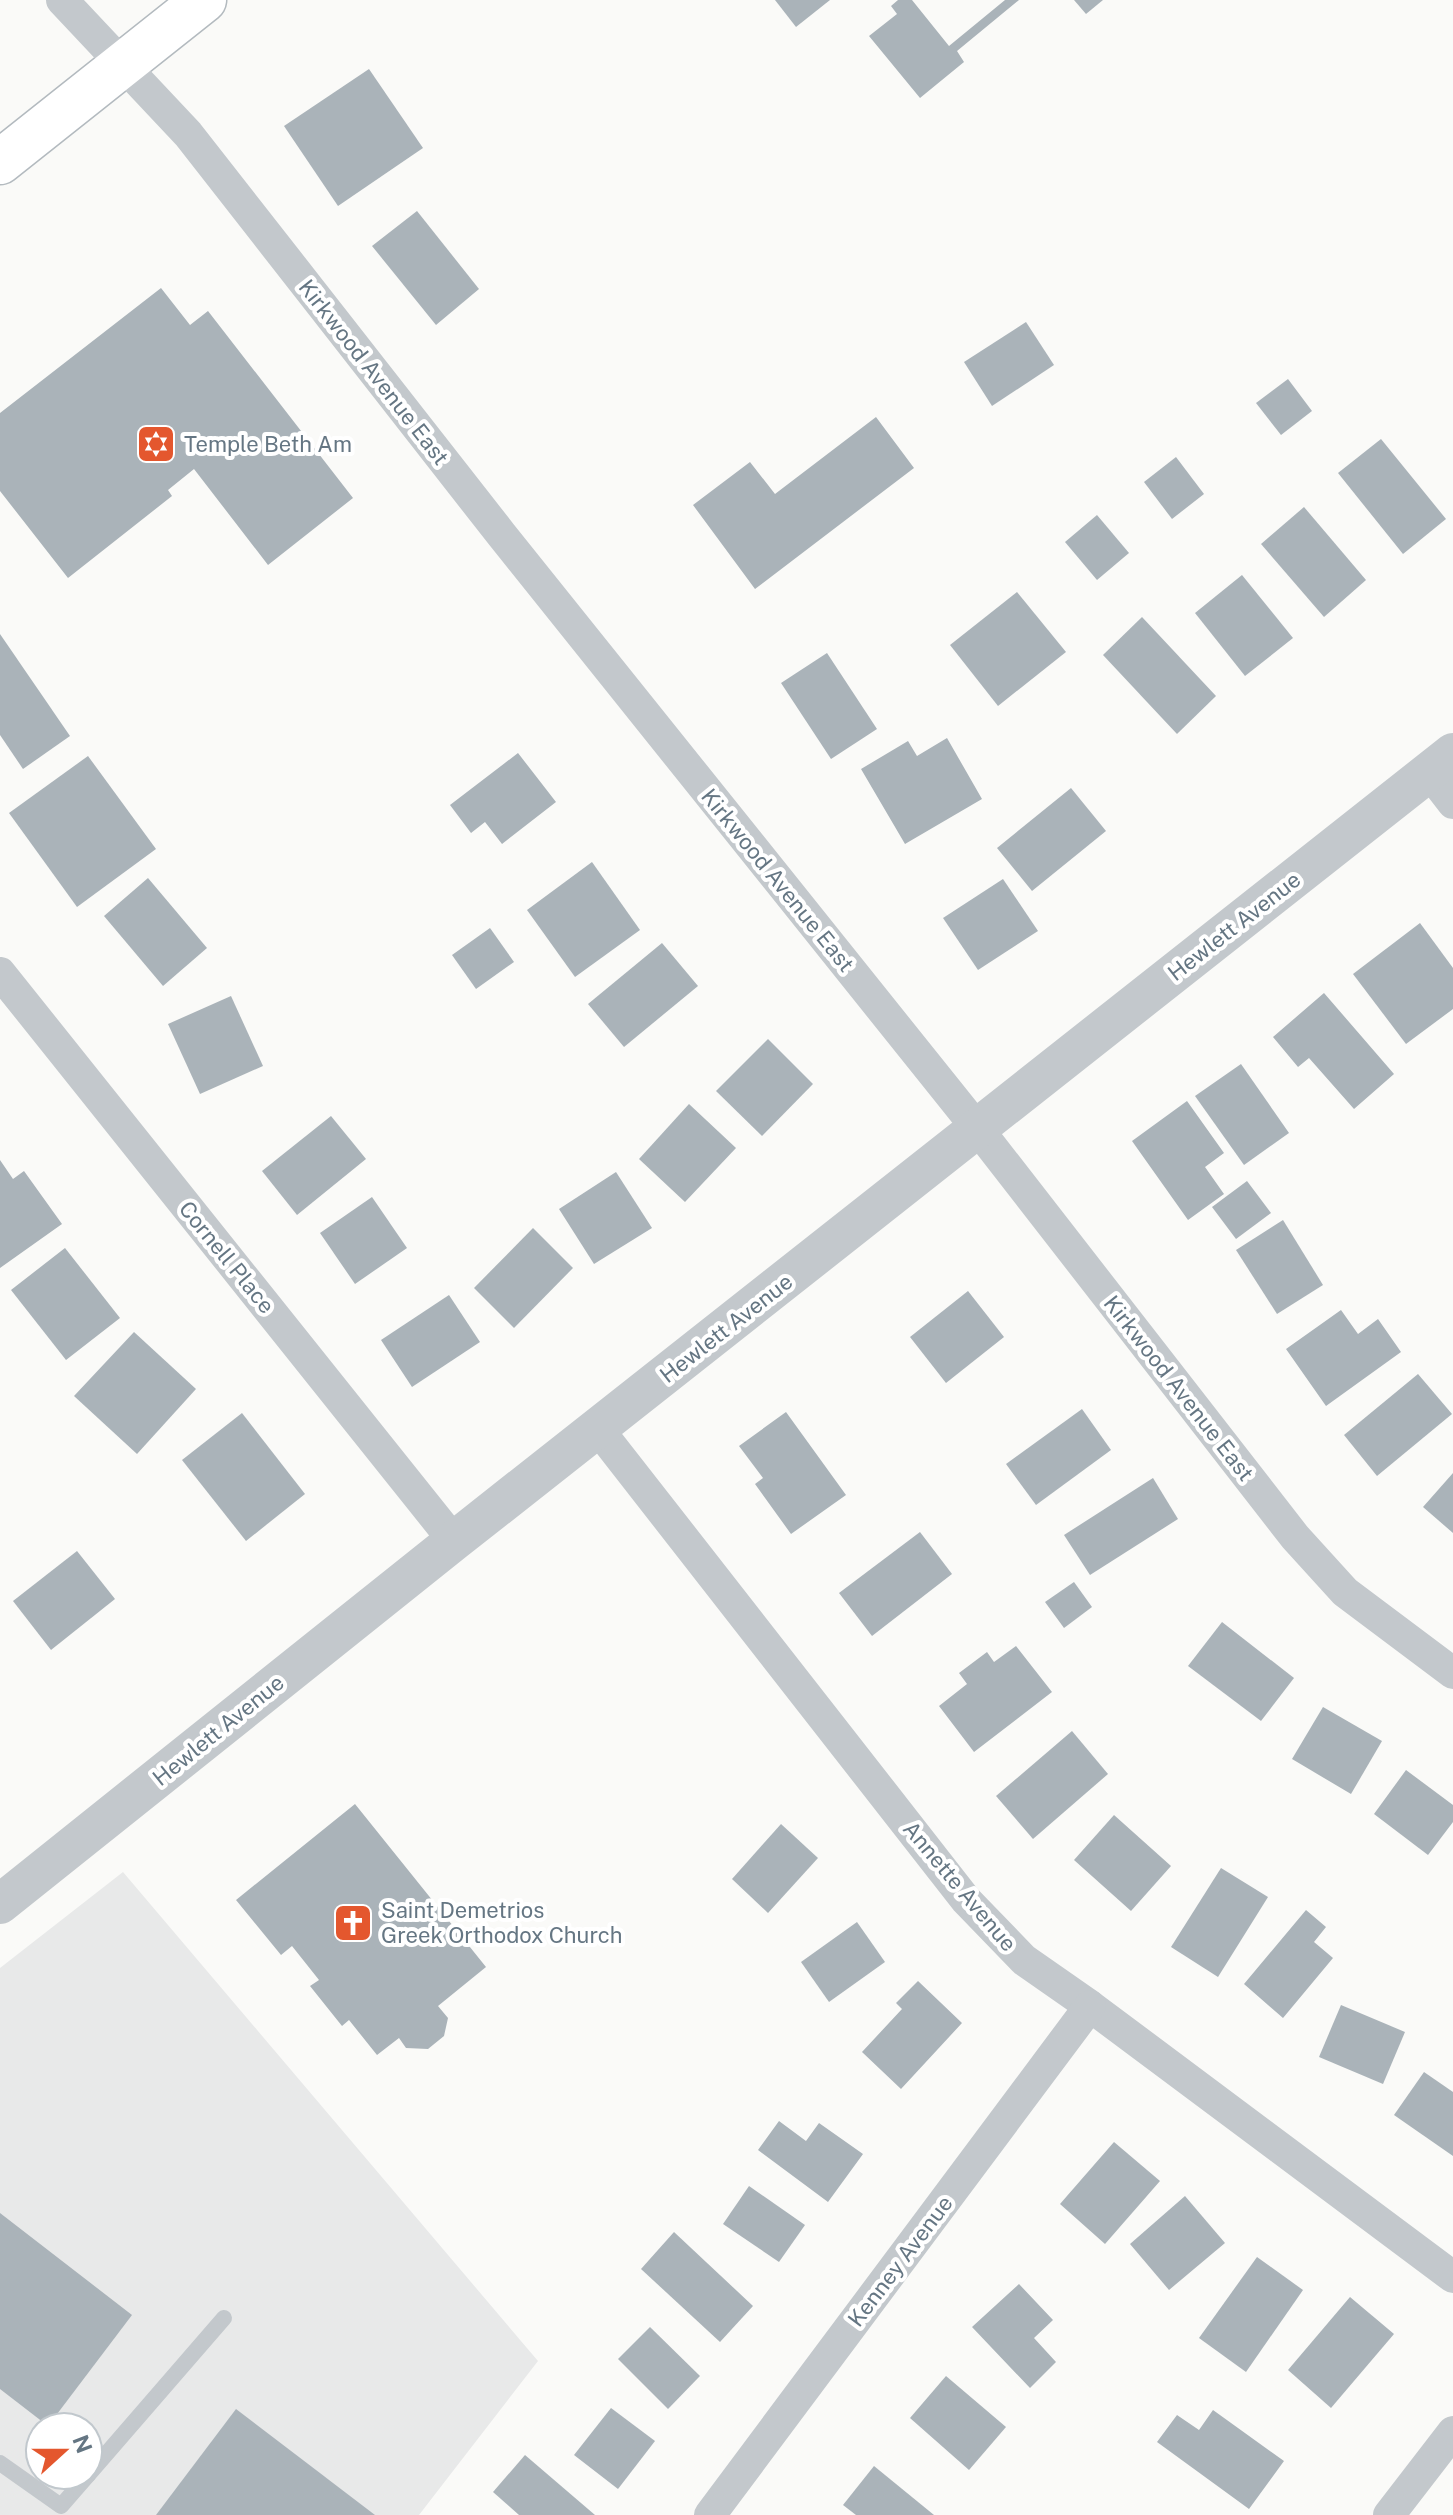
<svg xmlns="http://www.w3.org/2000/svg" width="1453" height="2515" font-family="'Public Sans',sans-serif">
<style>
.built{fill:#e8e9e9;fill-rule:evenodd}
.building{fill:#aab3b9}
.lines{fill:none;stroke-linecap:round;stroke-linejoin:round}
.secondary-casing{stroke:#b3babf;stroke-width:47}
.service{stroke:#c3c8cc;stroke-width:16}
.minor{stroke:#c3c8cc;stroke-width:32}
.tertiary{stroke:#c3c8cc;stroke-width:40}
.secondary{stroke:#fff;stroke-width:44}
.labels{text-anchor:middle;stroke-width:8;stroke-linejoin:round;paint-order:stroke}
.street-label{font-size:22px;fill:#657683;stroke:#fff}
.poi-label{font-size:22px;fill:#657683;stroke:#fff;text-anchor:start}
</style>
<rect width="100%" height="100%" fill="#fafaf8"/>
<path class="built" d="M123,1872L538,2361L419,2515H0V1968ZM40,2427H88V2475H40Z"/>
<g class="building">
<polygon points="775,0 830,0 796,27"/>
<polygon points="898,0 912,0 949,46 1005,0 1019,0 957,51 964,62 920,98 869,36 897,14 891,6"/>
<polygon points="1074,0 1103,0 1086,14"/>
<polygon points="369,69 423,148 338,206 284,126"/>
<polygon points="417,211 479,289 436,325 372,246"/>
<polygon points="161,288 190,325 208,311 353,498 268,565 194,469 168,490 172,496 68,578 0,491 0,413"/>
<polygon points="1026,322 1054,365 992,406 964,362"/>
<polygon points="1288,379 1312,411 1281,435 1256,403"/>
<polygon points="876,417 914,468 755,589 693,505 750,462 775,494"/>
<polygon points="1381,439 1446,519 1403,554 1338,473"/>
<polygon points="1176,457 1204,494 1172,519 1144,482"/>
<polygon points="1304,507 1366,580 1324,617 1261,544"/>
<polygon points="1097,515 1129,553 1097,580 1065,542"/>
<polygon points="1242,575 1293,638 1245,676 1195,613"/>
<polygon points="1017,592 1066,652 998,706 950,645"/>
<polygon points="1142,617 1216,696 1177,734 1103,655"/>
<polygon points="0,634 70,736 23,769 0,735"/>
<polygon points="827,653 877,729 831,759 781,683"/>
<polygon points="947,738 982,799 905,844 861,769 908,741 917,756"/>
<polygon points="518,753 556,802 502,844 485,822 471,833 450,805"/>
<polygon points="88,756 156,849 77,907 9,813"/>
<polygon points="1071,788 1106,831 1032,891 997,848"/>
<polygon points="592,862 640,930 575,977 527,910"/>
<polygon points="148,878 207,948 163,986 104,916"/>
<polygon points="1003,879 1038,931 978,970 943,918"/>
<polygon points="1420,923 1453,968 1453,1009 1406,1044 1353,974"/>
<polygon points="490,928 514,962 476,989 452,955"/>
<polygon points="662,943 698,986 624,1047 588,1004"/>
<polygon points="1324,993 1394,1074 1354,1109 1309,1058 1298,1067 1273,1037"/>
<polygon points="231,996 263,1066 200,1094 168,1024"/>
<polygon points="768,1039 813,1084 762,1136 716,1091"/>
<polygon points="1241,1064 1289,1133 1244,1165 1195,1096"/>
<polygon points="1187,1101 1224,1153 1205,1167 1224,1194 1188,1220 1132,1141"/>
<polygon points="689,1104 736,1148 685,1202 639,1159"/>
<polygon points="331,1116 366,1159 297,1215 262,1171"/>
<polygon points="0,1160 13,1179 24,1171 62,1224 0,1268"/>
<polygon points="616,1172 652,1228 594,1264 559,1209"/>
<polygon points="1247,1181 1271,1213 1236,1239 1212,1207"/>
<polygon points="372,1197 407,1248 355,1284 320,1233"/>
<polygon points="1283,1220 1323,1285 1277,1314 1236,1250"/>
<polygon points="533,1228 573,1268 514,1328 474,1288"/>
<polygon points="65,1248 120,1318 66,1360 11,1290"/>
<polygon points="968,1291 1004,1337 946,1383 910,1337"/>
<polygon points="449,1295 480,1342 412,1387 381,1340"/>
<polygon points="1341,1310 1358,1334 1378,1319 1401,1352 1326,1406 1286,1349"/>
<polygon points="134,1332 196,1389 137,1454 74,1396"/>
<polygon points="1418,1374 1452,1414 1377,1476 1344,1435"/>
<polygon points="1082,1409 1111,1450 1036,1505 1006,1464"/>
<polygon points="786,1412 846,1495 791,1534 755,1484 763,1478 739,1446"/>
<polygon points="242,1413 305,1494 246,1541 182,1460"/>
<polygon points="1453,1473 1453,1533 1423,1507"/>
<polygon points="1153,1478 1178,1519 1090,1575 1064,1535"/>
<polygon points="920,1532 952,1574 872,1636 839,1593"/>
<polygon points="77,1551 115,1599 51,1650 13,1601"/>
<polygon points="1074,1582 1092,1607 1064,1628 1045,1602"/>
<polygon points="1222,1622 1294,1678 1261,1721 1188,1666"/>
<polygon points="1016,1646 1052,1692 974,1752 939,1706 967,1684 959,1673 987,1652 994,1662"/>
<polygon points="1323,1707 1382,1741 1351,1794 1292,1759"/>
<polygon points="1072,1731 1108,1774 1033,1839 996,1796"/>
<polygon points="1406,1770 1453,1805 1453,1822 1428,1855 1374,1814"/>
<polygon points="355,1804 486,1967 438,2006 448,2018 444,2036 428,2049 406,2048 399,2038 377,2055 349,2020 342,2026 310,1986 319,1980 292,1946 281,1955 236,1900"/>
<polygon points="1114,1815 1171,1866 1131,1911 1074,1860"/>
<polygon points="781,1824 818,1858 768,1913 732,1879"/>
<polygon points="1221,1868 1268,1897 1218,1977 1171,1947"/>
<polygon points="1306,1910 1326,1927 1314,1942 1333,1958 1283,2018 1244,1984"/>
<polygon points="857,1922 885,1962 829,2002 801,1962"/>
<polygon points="918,1981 962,2023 901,2089 862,2052 902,2009 896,2003"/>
<polygon points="1341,2005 1405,2032 1383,2084 1319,2057"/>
<polygon points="1424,2072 1453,2092 1453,2156 1394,2115"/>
<polygon points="779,2121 806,2141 819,2123 863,2154 828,2202 758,2150"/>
<polygon points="1114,2142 1160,2181 1105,2244 1060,2204"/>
<polygon points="749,2186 805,2225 779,2262 723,2224"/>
<polygon points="1185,2196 1225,2243 1169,2290 1130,2244"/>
<polygon points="0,2213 132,2315 48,2426 0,2389"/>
<polygon points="674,2232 753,2306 720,2342 641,2269"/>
<polygon points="1257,2257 1303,2290 1246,2372 1199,2338"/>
<polygon points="1019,2284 1053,2320 1034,2338 1056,2362 1030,2388 972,2327"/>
<polygon points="1350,2297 1394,2334 1331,2408 1288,2370"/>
<polygon points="650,2327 700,2376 668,2409 618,2359"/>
<polygon points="946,2376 1006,2427 969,2470 910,2418"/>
<polygon points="611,2408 655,2441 618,2489 574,2455"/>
<polygon points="236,2409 375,2515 156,2515"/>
<polygon points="1213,2410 1284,2461 1249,2509 1157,2442 1177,2415 1199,2430"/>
<polygon points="525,2455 595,2515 519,2515 493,2492"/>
<polygon points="874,2466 934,2515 856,2515 843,2505"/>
</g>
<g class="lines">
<g class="secondary-casing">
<polyline id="secondary" points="0,162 204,0"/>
</g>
<g class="service">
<polyline points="0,2463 61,2506 88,2475"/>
<polyline points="88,2475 224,2318"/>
</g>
<g class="minor">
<polyline points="62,0 188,134 501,534 977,1128 1295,1537 1345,1592 1453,1673"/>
<polyline points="1429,772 1453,803"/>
<polyline points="0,973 454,1541"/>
<polyline points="598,1429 966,1900 1024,1960 1090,2006 1453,2277"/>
<polyline points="710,2515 1090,2006"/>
<polyline points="1389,2515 1453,2432"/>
</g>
<polyline class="tertiary" points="0,1904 454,1541 1453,753"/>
<use href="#secondary" class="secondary"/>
</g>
<defs>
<g id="synagogue-square" transform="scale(2)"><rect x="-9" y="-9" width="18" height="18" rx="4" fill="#e4572e" stroke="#fff"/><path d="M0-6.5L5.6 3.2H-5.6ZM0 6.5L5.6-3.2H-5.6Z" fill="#fff"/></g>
<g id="church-square" transform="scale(2)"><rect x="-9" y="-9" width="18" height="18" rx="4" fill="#e4572e" stroke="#fff"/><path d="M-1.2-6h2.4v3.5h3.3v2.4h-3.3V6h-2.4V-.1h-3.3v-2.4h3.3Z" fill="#fff"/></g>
</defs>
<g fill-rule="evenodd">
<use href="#synagogue-square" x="156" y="444"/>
<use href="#church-square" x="353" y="1923"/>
</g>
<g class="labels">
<g class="street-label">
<text transform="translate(374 372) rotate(52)" y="8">Kirkwood Avenue East</text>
<text transform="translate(778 880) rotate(51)" y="8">Kirkwood Avenue East</text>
<text transform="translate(1234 926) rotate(-38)" y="8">Hewlett Avenue</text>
<text transform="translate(227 1257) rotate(51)" y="8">Cornell Place</text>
<text transform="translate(726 1328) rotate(-38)" y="8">Hewlett Avenue</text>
<text transform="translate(1179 1388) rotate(52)" y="8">Kirkwood Avenue East</text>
<text transform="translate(218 1730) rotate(-39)" y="8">Hewlett Avenue</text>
<text transform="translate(960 1886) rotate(50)" y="8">Annette Avenue</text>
<text transform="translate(900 2261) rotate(-53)" y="8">Kenney Avenue</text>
</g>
<g class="poi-label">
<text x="184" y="452">Temple Beth Am</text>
<text x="381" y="1918">Saint Demetrios<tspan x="381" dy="25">Greek Orthodox Church</tspan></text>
</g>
</g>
<g transform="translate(64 2451) rotate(69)"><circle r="38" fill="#ffffff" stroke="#c1c8cd" stroke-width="2"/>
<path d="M0-6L14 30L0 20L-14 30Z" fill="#e4572e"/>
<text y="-12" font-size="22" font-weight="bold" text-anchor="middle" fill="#657683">N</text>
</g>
</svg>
